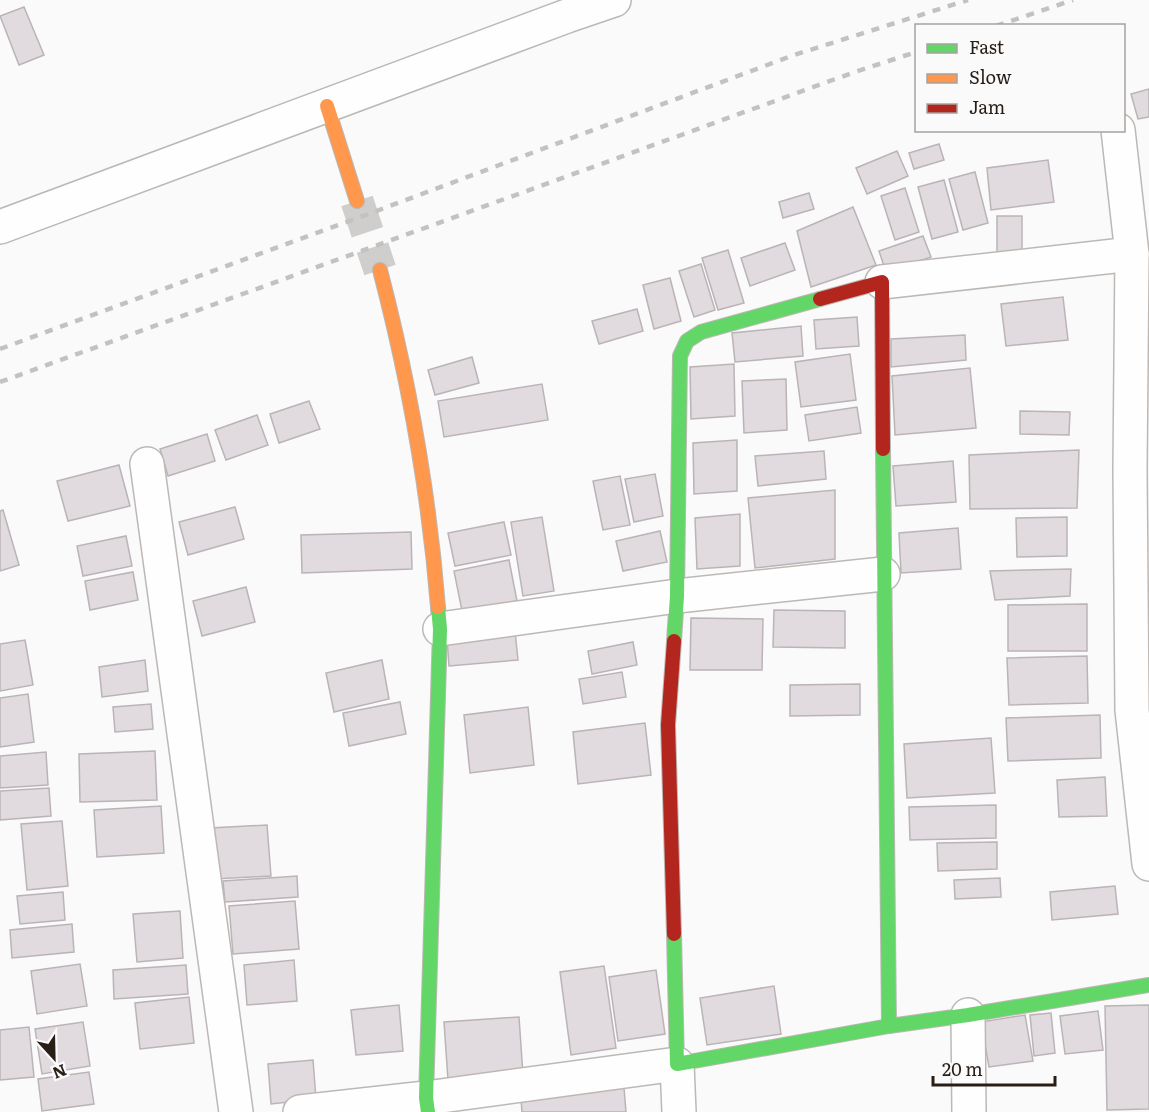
<svg xmlns="http://www.w3.org/2000/svg" width="1149" height="1112" font-family="Literata,serif">
<style>
.building{fill:#e1dade;stroke:#bab4b7;stroke-width:1.5}
.lines{fill:none;stroke-linecap:round;stroke-linejoin:round}
.secondary-tunnel{stroke:#d0cecc;stroke-width:33;stroke-dasharray:33 16;stroke-linecap:butt}
.street-casing{stroke:#bdb8b4;stroke-width:36}
.fast-casing{stroke:#bdb8b4;stroke-width:16}
.slow-casing{stroke:#bdb8b4;stroke-width:16}
.jam-casing{stroke:#bdb8b4;stroke-width:16}
.street{stroke:#fefefe;stroke-width:33}
.fast{stroke:#63d668;stroke-width:14}
.slow{stroke:#ff974d;stroke-width:14}
.jam{stroke:#b3261e;stroke-width:14}
.rail{stroke:#c3c2c1;stroke-width:4.5;stroke-dasharray:8 8;stroke-linecap:butt}
</style>
<rect width="100%" height="100%" fill="#fafafa"/>
<g class="building">
<polygon points="24,7 44,55 19,65 0,16"/>
<polygon points="1149,89 1149,117 1138,119 1131,94"/>
<polygon points="939,144 944,160 914,169 909,153"/>
<polygon points="897,151 908,176 867,194 856,168"/>
<polygon points="1048,160 1054,202 991,210 987,168"/>
<polygon points="975,172 988,223 963,230 949,179"/>
<polygon points="944,180 958,232 932,239 918,187"/>
<polygon points="905,188 919,232 895,240 881,196"/>
<polygon points="809,193 814,209 783,218 779,202"/>
<polygon points="853,207 876,265 811,287 797,231"/>
<rect x="997" y="216" width="25" height="45"/>
<polygon points="923,236 931,257 886,272 879,251"/>
<polygon points="785,243 795,270 750,286 741,258"/>
<polygon points="728,250 744,303 718,310 702,258"/>
<polygon points="701,264 715,310 694,317 679,271"/>
<polygon points="670,278 681,321 654,329 643,285"/>
<polygon points="1063,297 1068,340 1006,346 1001,304"/>
<polygon points="637,309 643,331 599,344 592,321"/>
<polygon points="857,317 859,346 816,349 814,320"/>
<polygon points="801,326 803,356 735,362 732,333"/>
<polygon points="965,335 966,360 891,367 891,339"/>
<polygon points="850,354 856,400 801,407 795,362"/>
<polygon points="472,357 479,383 435,395 428,370"/>
<polygon points="734,364 735,416 691,419 690,367"/>
<polygon points="970,368 976,428 895,435 892,376"/>
<polygon points="786,379 787,430 744,433 742,381"/>
<polygon points="542,384 548,420 444,437 438,401"/>
<polygon points="309,401 320,429 279,443 270,414"/>
<polygon points="857,407 861,433 809,441 805,415"/>
<polygon points="1020,411 1070,412 1069,435 1020,434"/>
<polygon points="257,415 268,445 226,460 215,430"/>
<polygon points="207,434 215,461 168,476 160,449"/>
<polygon points="737,440 737,491 694,494 693,443"/>
<polygon points="1079,450 1077,508 970,509 969,455"/>
<polygon points="824,451 826,479 758,486 755,456"/>
<polygon points="953,461 956,502 896,506 893,466"/>
<polygon points="119,465 130,506 68,521 57,481"/>
<polygon points="655,474 663,516 634,522 625,479"/>
<polygon points="620,476 630,525 603,530 593,481"/>
<polygon points="835,490 835,559 755,568 748,498"/>
<polygon points="235,507 244,539 188,555 179,522"/>
<polygon points="3,510 19,565 0,571 0,511"/>
<polygon points="740,514 740,566 697,569 695,518"/>
<polygon points="542,517 554,591 523,596 511,522"/>
<polygon points="1067,517 1067,556 1017,557 1016,518"/>
<polygon points="504,522 511,555 455,566 448,533"/>
<polygon points="958,528 961,569 901,573 899,533"/>
<polygon points="660,531 667,562 623,571 616,541"/>
<polygon points="411,532 412,569 302,573 301,535"/>
<polygon points="126,536 132,566 83,576 77,546"/>
<polygon points="509,560 517,601 462,611 454,571"/>
<polygon points="1071,569 1070,596 995,600 990,571"/>
<polygon points="133,572 138,600 90,610 85,581"/>
<polygon points="246,587 255,622 202,636 193,601"/>
<polygon points="1087,604 1087,651 1008,651 1008,605"/>
<polygon points="774,610 845,611 845,648 773,647"/>
<polygon points="691,618 763,619 762,670 690,670"/>
<polygon points="515,631 518,660 449,666 447,638"/>
<polygon points="25,640 33,685 0,691 0,644"/>
<polygon points="633,642 637,665 592,674 588,651"/>
<polygon points="1087,656 1088,703 1009,705 1007,658"/>
<polygon points="145,660 148,691 102,697 99,667"/>
<polygon points="382,660 389,699 334,712 326,673"/>
<polygon points="622,672 626,697 583,704 579,679"/>
<polygon points="860,684 860,715 790,716 790,685"/>
<polygon points="28,694 34,742 0,747 0,698"/>
<polygon points="400,702 406,734 349,746 343,713"/>
<polygon points="151,704 153,729 115,732 113,707"/>
<polygon points="528,707 534,765 470,773 464,715"/>
<polygon points="1100,715 1101,758 1008,761 1006,718"/>
<polygon points="645,723 651,775 578,784 573,732"/>
<polygon points="991,738 995,793 907,798 904,744"/>
<polygon points="155,751 157,800 80,802 79,754"/>
<polygon points="46,752 48,785 0,788 0,756"/>
<polygon points="1105,777 1107,816 1059,817 1057,780"/>
<polygon points="49,788 51,816 0,820 0,791"/>
<polygon points="996,805 996,838 910,840 909,807"/>
<polygon points="161,806 164,853 97,857 94,810"/>
<polygon points="62,821 68,886 27,890 21,824"/>
<polygon points="267,825 271,876 214,879 210,828"/>
<polygon points="997,842 997,869 938,871 937,843"/>
<polygon points="297,876 298,897 225,902 223,881"/>
<polygon points="1000,878 1001,897 955,899 954,880"/>
<polygon points="1115,886 1118,914 1052,920 1050,892"/>
<polygon points="63,892 65,920 20,924 17,896"/>
<polygon points="295,901 299,949 233,954 229,906"/>
<polygon points="180,911 183,958 137,962 133,914"/>
<polygon points="72,924 74,952 12,958 10,930"/>
<polygon points="294,960 297,1001 247,1005 244,965"/>
<polygon points="80,964 87,1006 37,1014 31,971"/>
<polygon points="186,965 188,994 114,999 113,970"/>
<polygon points="604,966 616,1048 571,1055 560,972"/>
<polygon points="656,970 665,1034 618,1041 609,977"/>
<polygon points="774,986 781,1034 707,1045 700,998"/>
<polygon points="189,997 194,1043 140,1049 135,1003"/>
<polygon points="399,1005 403,1051 356,1055 351,1010"/>
<polygon points="1149,1005 1149,1109 1107,1110 1105,1006"/>
<polygon points="1098,1011 1103,1050 1065,1054 1060,1016"/>
<polygon points="1051,1013 1055,1053 1034,1056 1030,1015"/>
<polygon points="1025,1015 1033,1061 989,1067 981,1022"/>
<polygon points="519,1017 523,1075 448,1080 444,1022"/>
<polygon points="83,1022 90,1066 42,1074 35,1029"/>
<polygon points="29,1027 34,1077 0,1080 0,1030"/>
<polygon points="313,1060 316,1099 271,1104 268,1064"/>
<polygon points="89,1072 94,1104 42,1111 38,1079"/>
<polygon points="624,1088 626,1112 522,1112 521,1099"/>
</g>
<g class="lines">
<polyline class="secondary-tunnel" points="357,201 380,270"/>
<g class="street-casing">
<g id="street">
<polyline points="1118,130 1132,254 1130,469 1132,710 1149,864"/>
<polyline points="0,227 567,16 614,0"/>
<polyline points="882,282 1132,254"/>
<polyline points="147,464 236,1112"/>
<polyline points="440,629 677,596 883,574"/>
<polyline points="968,1015 969,1112"/>
<polyline points="300,1112 426,1098 677,1064 679,1112"/>
</g>
</g>
<g class="fast-casing">
<g id="fast">
<polyline points="883,449 889,1026"/>
<polyline points="674,641 677,596 680,356 687,341 701,332 820,299"/>
<polyline points="674,934 677,1064 889,1026 968,1015 1149,985"/>
<polyline points="428,1112 426,1098 440,629 438,607"/>
</g>
</g>
<g class="slow-casing">
<g id="slow">
<polyline points="327,106 357,201"/>
<path d="M380,270C409,381 429,493 438,607"/>
</g>
</g>
<g class="jam-casing">
<g id="jam">
<polyline points="820,299 882,282 883,449"/>
<polyline points="674,934 668,725 674,641"/>
</g>
</g>
<use href="#street" class="street"/>
<use href="#fast" class="fast"/>
<use href="#slow" class="slow"/>
<use href="#jam" class="jam"/>
<g class="rail">
<polyline points="996,26 1073,0"/>
<polyline points="0,349 371,213 794,55 968,0"/>
<polyline points="0,382 852,73 916,52"/>
</g>
</g>
<rect x="915" y="24" width="210" height="108" fill="#fafafa" stroke="#a6a29f" stroke-width="1.5"/>
<rect x="927" y="44" width="30" height="9" fill="#63d668" stroke="#a6a29f" stroke-width="1.5"/>
<text x="969" y="54" font-size="18" fill="#291e16">Fast</text>
<rect x="927" y="74" width="30" height="9" fill="#ff974d" stroke="#a6a29f" stroke-width="1.5"/>
<text x="969" y="84" font-size="18" fill="#291e16">Slow</text>
<rect x="927" y="104" width="30" height="9" fill="#b3261e" stroke="#a6a29f" stroke-width="1.5"/>
<text x="969" y="114" font-size="18" fill="#291e16">Jam</text>
<g transform="translate(54 1058) rotate(158)" stroke="#fafafa" stroke-width="4.5" paint-order="stroke">
<path d="M0-4.5L10 22L0 15L-10 22Z" fill="#291e16"/>
<text y="-9" font-size="16" font-weight="bold" text-anchor="middle" fill="#291e16">N</text>
</g>
<path d="M933 1076v9h122v-9" fill="none" stroke="#291e16" stroke-width="3"/>
<text x="942" y="1076" font-size="18" fill="#291e16" stroke="#fafafa" stroke-width="4.5" paint-order="stroke">20 m</text>
</svg>
